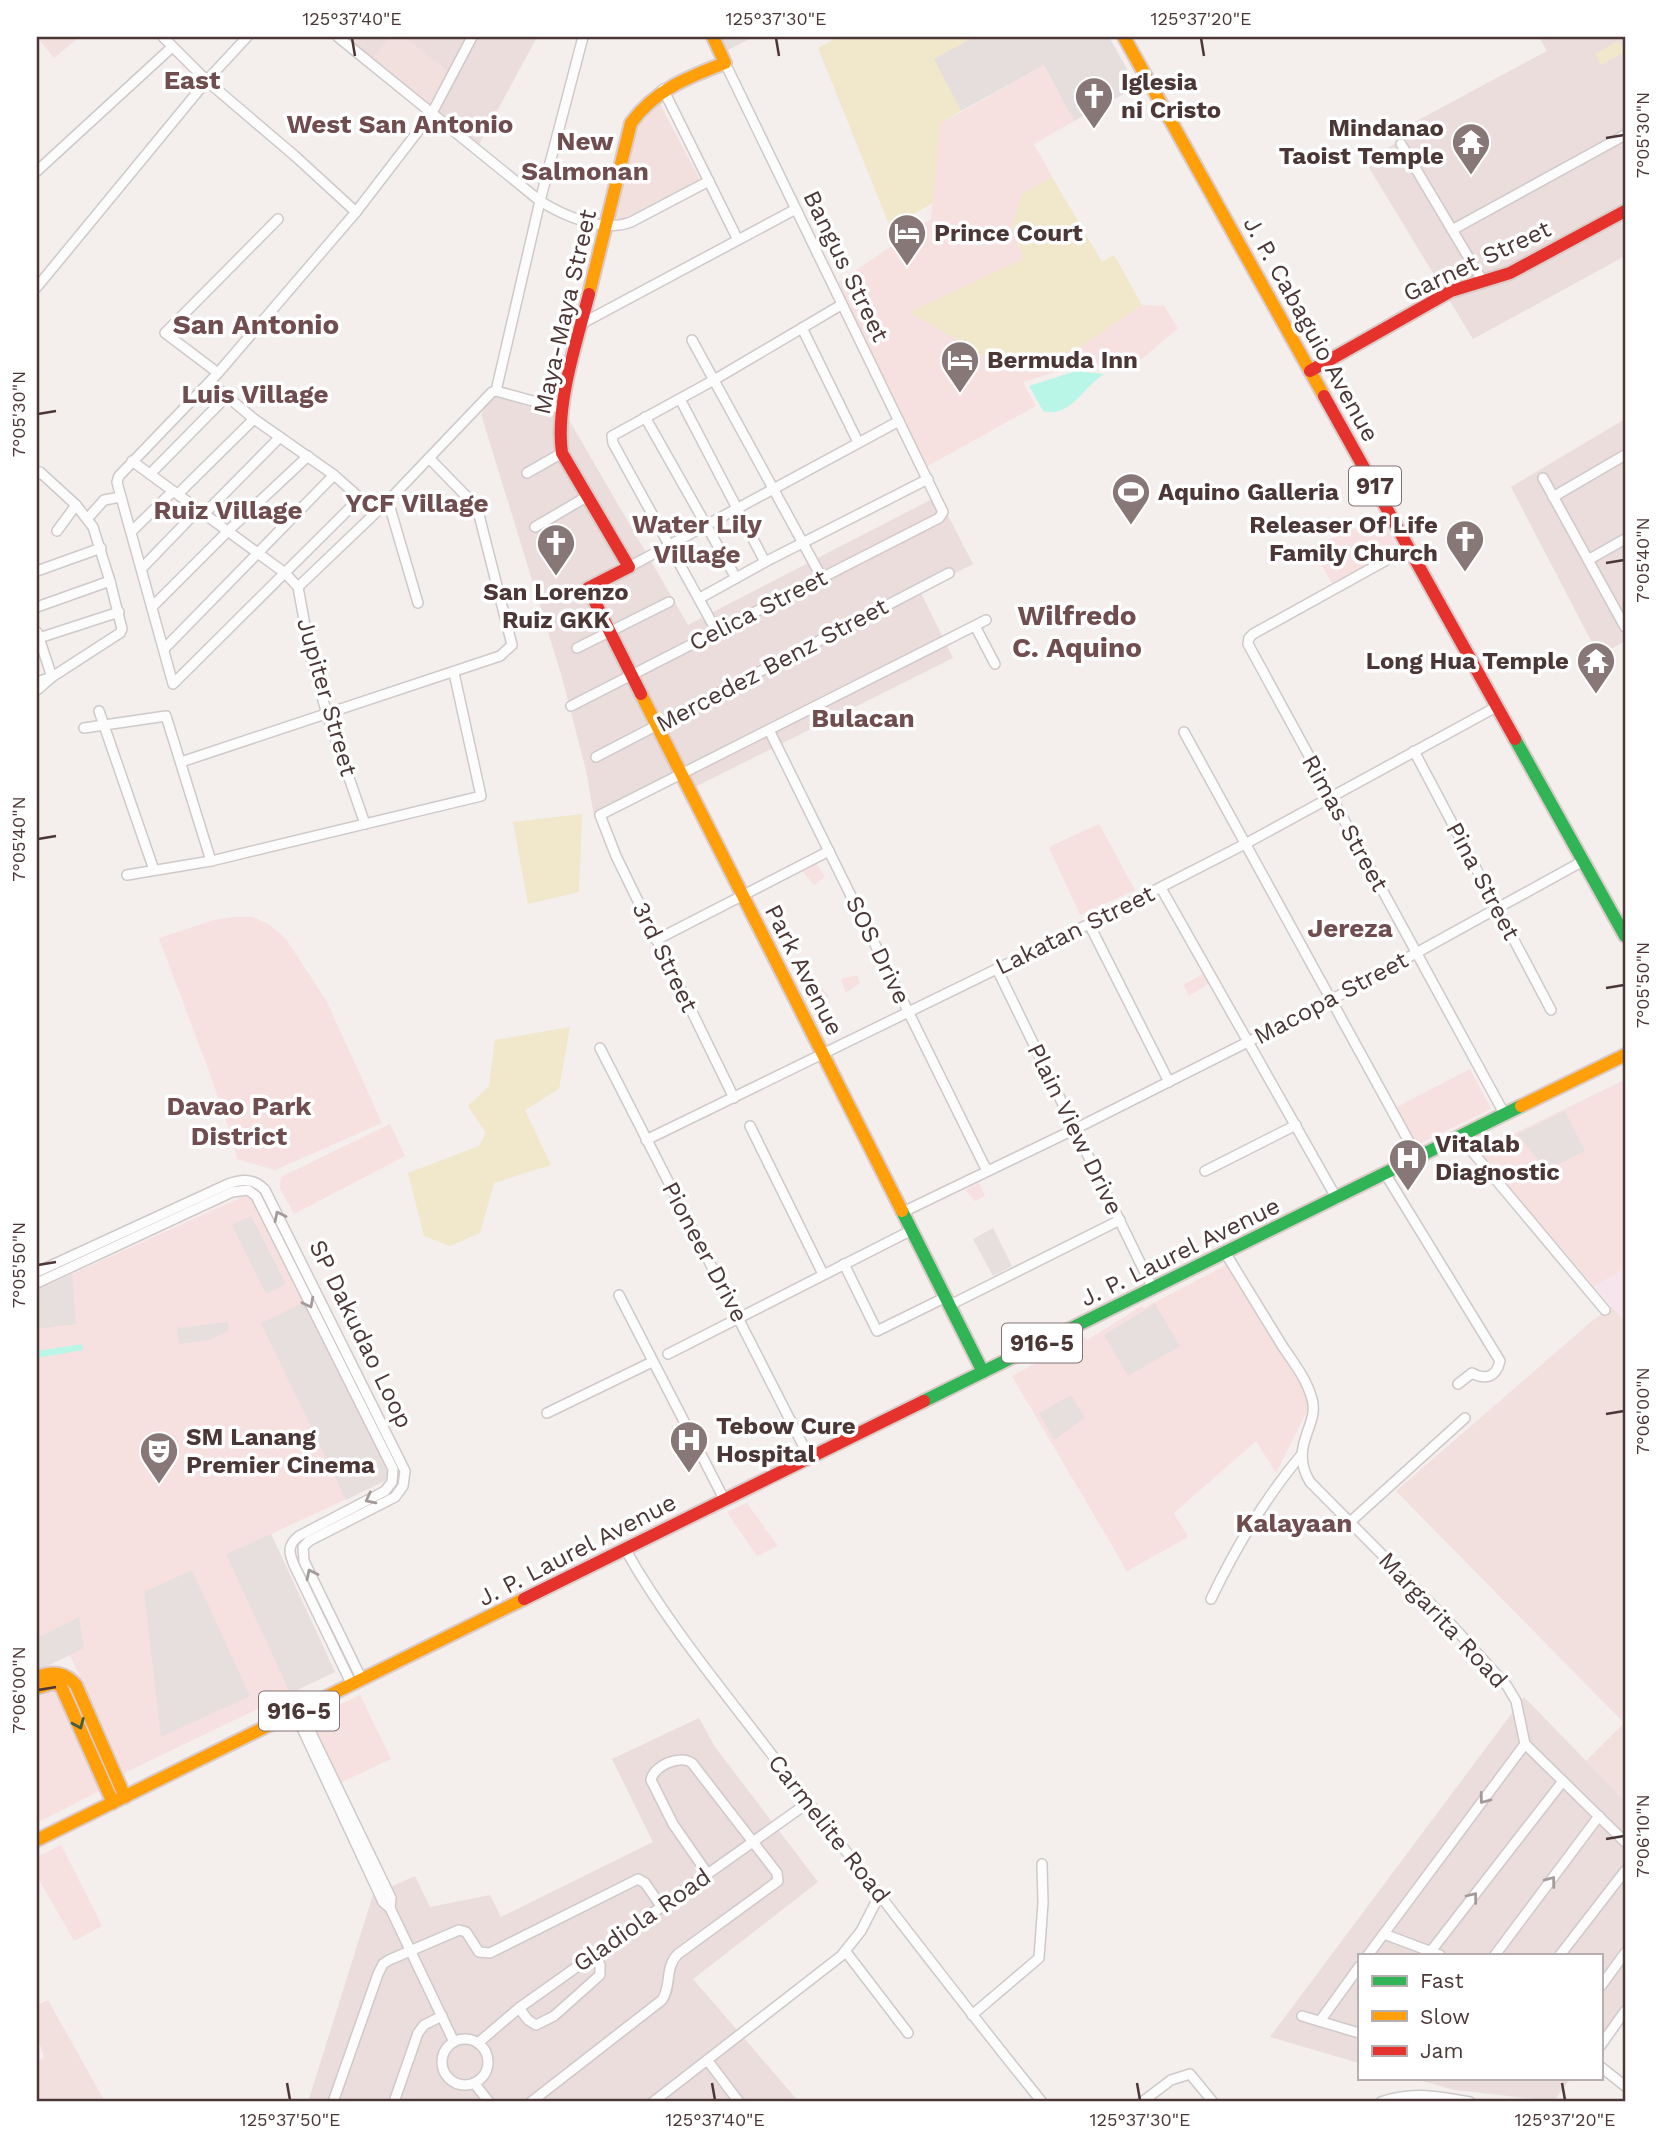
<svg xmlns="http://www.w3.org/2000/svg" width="1662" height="2139" font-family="'Work Sans',sans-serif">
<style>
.residential{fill:#eadddc}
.commercial{fill:#f7e0e0}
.industrial{fill:#e6dddd}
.education{fill:#f2e0df}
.medical{fill:#f6e5ec}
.green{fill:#f1e7cb}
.parking{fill:#e6dfde}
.water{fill:#baf6e7}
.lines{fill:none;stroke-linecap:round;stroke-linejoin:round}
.street-casing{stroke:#d0c9c9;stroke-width:12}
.fast-casing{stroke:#dacac8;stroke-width:16}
.slow-casing{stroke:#dacac8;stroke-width:16}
.jam-casing{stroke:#dacac8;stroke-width:16}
.street{stroke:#fdfcfc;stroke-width:9}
.fast{stroke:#30b455;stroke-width:12}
.slow{stroke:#ff9f0a;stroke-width:12}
.jam{stroke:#e5322d;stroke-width:12}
.oneway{stroke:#a49a9a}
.oneway2{stroke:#445c40}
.ticks{fill:none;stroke:#4c3737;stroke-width:2.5}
.labels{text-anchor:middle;stroke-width:7;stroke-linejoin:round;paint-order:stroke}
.shield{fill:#fff;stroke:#827373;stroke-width:2}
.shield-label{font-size:23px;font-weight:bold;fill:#4c3737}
.poi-label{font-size:24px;font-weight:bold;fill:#4c3737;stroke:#fff;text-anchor:start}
.street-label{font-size:24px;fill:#4c3737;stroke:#fff}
.neighbourhood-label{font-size:26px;font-weight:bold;fill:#704d4e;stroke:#fff}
.quarter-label{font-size:28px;font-weight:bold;fill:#704d4e;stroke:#fff}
.neatline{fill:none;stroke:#4c3737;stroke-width:2.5}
.ticks-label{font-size:18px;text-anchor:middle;fill:#4c3737}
</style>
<rect width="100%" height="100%" fill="#f4eeed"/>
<g class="residential">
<polygon points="345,37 537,37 478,146"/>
<polygon points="1539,37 1625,37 1625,256 1473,339 1365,161 1403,139 1398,131 1547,51"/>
<polygon points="494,395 569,420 688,625 938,496 973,564 920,591 953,658 695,787 685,769 594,816 586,770 561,674 481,414"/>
<polygon points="1625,419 1625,641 1599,656 1511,487"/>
<polygon points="1524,1697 1625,1801 1625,2005 1601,2038 1601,1955 1359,1955 1359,2063 1270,2037"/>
<polygon points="699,1718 715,1747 818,1882 693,1979 799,2102 308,2102 373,1895 415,1876 430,1907 490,1895 501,1917 653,1842 612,1759"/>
<polygon points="1411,2078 1571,2078 1554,2101 1455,2090"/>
</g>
<g class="commercial">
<polygon points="1044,65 1074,121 1034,144 1052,177 1022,194 1012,225 1023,259 910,312 1077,349 1142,305 1164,306 1178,328 1128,371 1081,364 1023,382 1036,406 926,467 836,284 931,219 940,124"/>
<polygon points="1379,516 1399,549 1333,585 1311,547 1376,520"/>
<polygon points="1099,824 1135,890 1080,915 1049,847"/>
<polygon points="816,863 825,877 814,885 803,872"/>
<polygon points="235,917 253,917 270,925 286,939 327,1002 382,1123 275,1170 237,1159 231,1135 207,1066 159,938 214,920"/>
<polygon points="1205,973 1210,983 1189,996 1183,985"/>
<polygon points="857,975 860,983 846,993 841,979"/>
<polygon points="819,985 829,996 813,1010 805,992"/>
<polygon points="1470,1069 1491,1109 1417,1145 1397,1107"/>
<polygon points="1622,1081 1625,1085 1625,1269 1594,1286 1478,1151"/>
<polygon points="390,1124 405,1156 294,1214 280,1188 281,1177"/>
<polygon points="979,1183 985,1196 975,1201 965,1190"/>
<polygon points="244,1196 252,1198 255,1201 387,1470 388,1477 383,1482 271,1534 335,1672 124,1773 70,1655 37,1671 37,1290"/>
<polygon points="1230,1263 1311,1403 1276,1473 1256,1441 1174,1513 1188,1537 1127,1571 1012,1376 1085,1337 1087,1340 1142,1306 1144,1308"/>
<polygon points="747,1503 778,1546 757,1556 727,1512"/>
<polygon points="56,1689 101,1790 37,1823 37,1698"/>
<polygon points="360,1695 391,1759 340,1783 309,1719"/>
<polygon points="61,1845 102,1926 74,1941 37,1876 37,1857"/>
</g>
<g class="industrial">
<polygon points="719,37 753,37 726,51"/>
<polygon points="974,37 1109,37 1137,87 1074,121 1044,65 961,111 933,59"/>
</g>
<g class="education">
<polygon points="37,37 79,37 54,58"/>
<polygon points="390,37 405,37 449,72 432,106 372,59"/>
<polygon points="658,100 700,180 617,223 610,222 632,128"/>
<polygon points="1612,1306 1625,1322 1625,1801 1586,1761 1624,1723 1396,1491 1592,1321"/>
<polygon points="48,2000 105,2102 37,2102 37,2062 44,2057 37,2035 37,2005"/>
</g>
<polygon class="medical" points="1625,1269 1625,1322 1594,1286"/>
<g class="green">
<polygon points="838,37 974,37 934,59 961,111 940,124 933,203 890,227 818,48"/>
<polygon points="1618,41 1625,52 1601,65 1595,54"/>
<polygon points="1052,177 1102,262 1114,255 1142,305 1077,349 1007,369 909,312 1023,259 1012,225 1022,194"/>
<polygon points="582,814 579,892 528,904 513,822"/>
<polygon points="570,1027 559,1089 525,1110 551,1165 494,1183 480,1233 450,1246 424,1236 408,1173 479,1146 486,1133 468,1106 489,1086 495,1040"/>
</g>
<g class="parking">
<polygon points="1565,1111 1585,1151 1547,1170 1517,1134"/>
<polygon points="251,1216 286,1284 266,1294 232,1225"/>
<polygon points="993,1228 1012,1266 993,1276 973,1239"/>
<polygon points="72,1274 76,1324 37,1329 37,1290"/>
<polygon points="305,1302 388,1473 386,1480 346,1500 261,1323"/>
<polygon points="1155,1304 1180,1346 1128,1376 1104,1335"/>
<polygon points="228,1322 229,1330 209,1340 179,1344 177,1328"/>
<polygon points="1071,1395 1085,1418 1054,1440 1039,1413"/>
<polygon points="271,1534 335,1672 290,1693 226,1554"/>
<polygon points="192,1570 250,1696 161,1737 144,1592"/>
<polygon points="79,1617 84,1648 37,1671 37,1638"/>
</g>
<g class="water">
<polygon points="995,228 999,237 979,246 975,237"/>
<path d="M1076,371L1104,374C1084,386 1070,419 1043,411L1029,386Z"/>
<polygon points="82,1344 83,1350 37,1358 37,1351"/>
</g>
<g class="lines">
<g class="street-casing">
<g id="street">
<polyline points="163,37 207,81 295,156 356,212"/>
<path d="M338,37L540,201C564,216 603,233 631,222L709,181"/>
<polyline points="663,89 738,240"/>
<polyline points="1401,144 1482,280"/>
<polyline points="37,171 171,48"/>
<polyline points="1452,230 1625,135"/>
<polyline points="37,287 209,78 247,37"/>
<polyline points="581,324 794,210"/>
<polyline points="802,328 858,442"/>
<polyline points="692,340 822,578"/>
<polyline points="218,373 165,333 278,219"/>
<polyline points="210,382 254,419 334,475 360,498 173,684 121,497 117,482 119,476 218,373 356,212 432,113 472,37"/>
<polyline points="496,391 562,409"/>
<polyline points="680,399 765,562"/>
<polyline points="645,417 736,578"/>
<polyline points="132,461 285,573 298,587 311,658 327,714 365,824"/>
<polyline points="527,473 562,453"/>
<polyline points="150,474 227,396"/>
<polyline points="37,475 40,472 76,505 93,527 110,581 122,629 120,633 52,677 37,690"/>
<polyline points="1543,478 1625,627"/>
<polyline points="178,494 254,419"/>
<polyline points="1553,497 1625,455"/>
<polyline points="388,501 418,603"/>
<polyline points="204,514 280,437"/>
<polyline points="88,518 104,500 121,497"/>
<polyline points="535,527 588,496"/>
<polyline points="57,531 76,505"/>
<polyline points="132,531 173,491"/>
<polyline points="1410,547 1253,634 1249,638 1248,644 1505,1115"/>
<polyline points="1588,560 1625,539"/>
<polyline points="629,567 899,421"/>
<polyline points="142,568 198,510"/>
<polyline points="37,571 101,548"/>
<polyline points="298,587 388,501 492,392 496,391 540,201 583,37"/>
<polyline points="700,598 765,562 928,479"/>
<polyline points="37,607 110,581"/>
<polyline points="152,607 228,531 308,456"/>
<polyline points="975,626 995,664"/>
<polyline points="37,632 52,677 37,682"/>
<polyline points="717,632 613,443 612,436 714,380 841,305"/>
<polyline points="39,638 119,612"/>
<polyline points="577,648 669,602"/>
<polyline points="164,649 334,475"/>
<polyline points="571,706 939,518 943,512 725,63"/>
<polyline points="99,711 154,870"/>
<polyline points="84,728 166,716 211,861"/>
<polyline points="769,730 987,1171"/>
<polyline points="1184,732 1418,1158"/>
<polyline points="1414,751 1551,1010"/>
<polyline points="596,757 949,573"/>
<polyline points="181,762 500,656 512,645 478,511 470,500 429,458"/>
<polyline points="127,875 211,861 481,796 454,673"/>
<polyline points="1161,888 1337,1199"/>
<polyline points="1089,924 1169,1082"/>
<polyline points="656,940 829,851"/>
<polyline points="997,969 1153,1289"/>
<polyline points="600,1048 809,1457"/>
<polyline points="734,1098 616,856 600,815 986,620"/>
<polyline points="750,1126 823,1274"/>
<polyline points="1460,1137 1605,1310"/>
<polyline points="646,1140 1089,924 1245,844 1498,706"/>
<polyline points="1205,1171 1296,1125"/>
<path d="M1386,1175L1500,1361C1496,1378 1485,1380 1472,1373L1458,1384"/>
<polyline points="903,1212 1075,1129 1331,1000 1583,861"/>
<path d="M1226,1254C1245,1285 1264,1316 1283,1347C1294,1363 1307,1380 1312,1399C1320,1425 1288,1446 1310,1482L1450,1623L1507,1686L1516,1701L1525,1744"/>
<polyline points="844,1264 877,1331 946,1297"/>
<path d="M37,1272L228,1184C242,1179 254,1178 265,1190L405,1471L403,1486L395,1497L309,1541L303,1547L304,1561L362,1680"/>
<path d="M37,1283L232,1192L248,1190L256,1196L393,1469L392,1482L385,1491L299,1536C287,1545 289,1553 294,1565L352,1685"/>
<polyline points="619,1295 724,1499"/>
<polyline points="950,1305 1120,1220"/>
<polyline points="668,1354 912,1230"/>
<polyline points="547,1413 652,1362"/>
<polyline points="1350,1522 1465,1418"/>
<path d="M625,1549C668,1625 726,1694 779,1764C866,1877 952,1991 1042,2102"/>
<path d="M1211,1599C1236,1547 1264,1499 1302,1454"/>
<polyline points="300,1710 391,1898 390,1908"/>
<polyline points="295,1713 383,1902 390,1908 454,2042"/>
<polyline points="1525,1744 1625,1842"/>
<polyline points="1384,1934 1440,1955"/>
<polyline points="1431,1951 1563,1781"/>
<polyline points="846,1952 908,2033"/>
<polyline points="1368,1955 1525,1744"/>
<polyline points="1495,1955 1599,1816"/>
<polyline points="1560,1955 1625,1871"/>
<polyline points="1601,1986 1625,1953"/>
<polyline points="519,2008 528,2020 536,2025 554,2016 600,1975 600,1965 594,1954"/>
<polyline points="972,2015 1039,1958 1043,1903 1042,1864"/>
<polyline points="1302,2016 1359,2033"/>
<polyline points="1320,2021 1359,1967"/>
<circle cx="465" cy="2062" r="23"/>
<polyline points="478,2043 519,2008 809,1802"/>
<polyline points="1601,2045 1625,2011"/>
<polyline points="708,2061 739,2102"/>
<polyline points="1601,2067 1625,2086"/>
<polyline points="474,2083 489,2102"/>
<polyline points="333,2102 378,1974 383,1964 389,1960 459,1930 466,1932 479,1952 490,1953 638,1879 645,1883 661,1906"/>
<polyline points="394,2102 418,2033 424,2025 442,2016"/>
<path d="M531,2102L662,2000C672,1986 664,1968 678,1954L778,1881L777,1873L692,1763C680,1754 653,1766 651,1780L673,1824L707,1873"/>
<polyline points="653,2102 841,1956 861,1931 880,1894"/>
<polyline points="1142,2102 1171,2080 1190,2074 1213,2102"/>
<path d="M1381,2102C1411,2091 1440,2096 1470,2102"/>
</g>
</g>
<g class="fast-casing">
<g id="fast">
<polyline points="1515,739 1625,936"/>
<polyline points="902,1211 983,1372"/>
<polyline points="924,1401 1521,1106"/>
</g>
</g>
<g class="slow-casing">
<g id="slow">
<polyline points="1124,37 1324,396"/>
<path d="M589,294L631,123C655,90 688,77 725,63L713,37"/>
<polyline points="641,694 902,1211"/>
<polyline points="1521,1106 1625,1055"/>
<path d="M37,1677C53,1671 65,1672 76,1685L125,1797"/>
<polyline points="37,1688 53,1683 61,1686 113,1803"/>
<polyline points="37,1840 524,1599"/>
</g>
</g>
<g class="jam-casing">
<g id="jam">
<path d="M589,294C577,341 555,405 562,453L629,567L588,588L641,694"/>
<polyline points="1310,371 1451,291 1510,273 1625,211"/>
<polyline points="1324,396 1515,739"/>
<polyline points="524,1599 924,1401"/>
</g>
</g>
<use href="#street" class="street"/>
<use href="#fast" class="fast"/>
<use href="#slow" class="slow"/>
<use href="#jam" class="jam"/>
</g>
<defs><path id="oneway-chevron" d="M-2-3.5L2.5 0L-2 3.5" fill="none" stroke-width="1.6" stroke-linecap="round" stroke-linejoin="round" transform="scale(1.75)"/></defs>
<g class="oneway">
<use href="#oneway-chevron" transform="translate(279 1216) rotate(-116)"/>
<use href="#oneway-chevron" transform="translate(309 1303) rotate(63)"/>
<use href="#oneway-chevron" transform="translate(370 1499) rotate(153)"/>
<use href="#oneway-chevron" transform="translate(311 1574) rotate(-116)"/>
<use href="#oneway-chevron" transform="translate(1484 1799) rotate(127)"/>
<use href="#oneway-chevron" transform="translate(1551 1881) rotate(-53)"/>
<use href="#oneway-chevron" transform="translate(1473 1897) rotate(-52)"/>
</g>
<use class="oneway2" href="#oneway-chevron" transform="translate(79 1724) rotate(67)"/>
<path class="ticks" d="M352,38L355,56M776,38L779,56M1201,38L1204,56M1606,138L1624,135M38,414L56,411M1606,563L1624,560M38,839L56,836M1606,988L1624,985M38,1265L56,1262M1606,1414L1624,1411M38,1690L56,1687M1606,1839L1624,1836M287,2083L290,2100M712,2083L715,2100M1137,2083L1140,2100M1562,2083L1565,2100"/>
<defs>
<g id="church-pin" transform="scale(2.0125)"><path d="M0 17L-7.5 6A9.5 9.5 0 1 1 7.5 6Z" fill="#877777" stroke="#fff"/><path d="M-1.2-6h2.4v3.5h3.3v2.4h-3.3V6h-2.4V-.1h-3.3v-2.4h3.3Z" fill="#fff"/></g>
<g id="temple-pin" transform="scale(2.0125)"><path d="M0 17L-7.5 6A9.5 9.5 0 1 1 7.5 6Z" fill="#877777" stroke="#fff"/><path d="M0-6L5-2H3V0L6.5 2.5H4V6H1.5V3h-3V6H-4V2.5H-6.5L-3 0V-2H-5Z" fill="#fff"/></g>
<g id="hotel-pin" transform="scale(2.0125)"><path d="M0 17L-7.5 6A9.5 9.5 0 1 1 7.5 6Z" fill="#877777" stroke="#fff"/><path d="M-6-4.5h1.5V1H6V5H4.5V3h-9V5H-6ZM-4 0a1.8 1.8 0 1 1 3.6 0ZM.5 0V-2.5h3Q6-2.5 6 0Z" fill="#fff"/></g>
<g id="stadium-pin" transform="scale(2.0125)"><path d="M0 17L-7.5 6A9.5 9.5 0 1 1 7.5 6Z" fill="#877777" stroke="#fff"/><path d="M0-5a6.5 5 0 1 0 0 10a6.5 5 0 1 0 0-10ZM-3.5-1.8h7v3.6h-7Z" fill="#fff"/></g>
<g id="hospital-pin" transform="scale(2.0125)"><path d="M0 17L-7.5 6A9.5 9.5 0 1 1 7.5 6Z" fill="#877777" stroke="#fff"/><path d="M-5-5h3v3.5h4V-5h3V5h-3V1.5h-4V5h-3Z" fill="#fff"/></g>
<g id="theatre-pin" transform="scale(2.0125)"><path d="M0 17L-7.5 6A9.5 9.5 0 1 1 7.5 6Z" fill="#877777" stroke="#fff"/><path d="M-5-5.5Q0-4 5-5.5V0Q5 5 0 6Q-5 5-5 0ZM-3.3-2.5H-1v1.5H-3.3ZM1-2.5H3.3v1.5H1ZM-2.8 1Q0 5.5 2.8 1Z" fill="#fff"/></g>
</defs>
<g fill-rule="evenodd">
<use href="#church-pin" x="1094" y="96"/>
<use href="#temple-pin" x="1471" y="142"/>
<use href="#hotel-pin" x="907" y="233"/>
<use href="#hotel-pin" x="960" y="360"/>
<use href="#stadium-pin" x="1131" y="492"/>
<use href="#church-pin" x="1465" y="539"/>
<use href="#church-pin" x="556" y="543"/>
<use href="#temple-pin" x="1596" y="661"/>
<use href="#hospital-pin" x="1408" y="1158"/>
<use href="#hospital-pin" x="689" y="1440"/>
<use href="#theatre-pin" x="159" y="1451"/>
</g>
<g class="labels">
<g class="shield">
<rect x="1349" y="466.5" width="52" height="39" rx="5"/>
<rect x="1002" y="1323.5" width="80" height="39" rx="5"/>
<rect x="259" y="1691.5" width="80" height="39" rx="5"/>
</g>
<g class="shield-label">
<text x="1375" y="494">917</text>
<text x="1042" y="1351">916-5</text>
<text x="299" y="1719">916-5</text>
</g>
<g class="poi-label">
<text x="1121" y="90">Iglesia<tspan x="1121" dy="28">ni Cristo</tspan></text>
<text x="1444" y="136" text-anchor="end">Mindanao<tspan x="1444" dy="28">Taoist Temple</tspan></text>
<text x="934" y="241">Prince Court</text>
<text x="987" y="368">Bermuda Inn</text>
<text x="1158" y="500">Aquino Galleria</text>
<text x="1438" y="533" text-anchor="end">Releaser Of Life<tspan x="1438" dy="28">Family Church</tspan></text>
<text x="556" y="600" text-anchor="middle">San Lorenzo<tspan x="556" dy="28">Ruiz GKK</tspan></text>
<text x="1569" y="669" text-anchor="end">Long Hua Temple</text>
<text x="1435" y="1152">Vitalab<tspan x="1435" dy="28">Diagnostic</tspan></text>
<text x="716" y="1434">Tebow Cure<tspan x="716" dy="28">Hospital</tspan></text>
<text x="186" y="1445">SM Lanang<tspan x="186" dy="28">Premier Cinema</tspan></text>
</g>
<g class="street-label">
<text transform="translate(1477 261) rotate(-25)" y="8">Garnet Street</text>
<text transform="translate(846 266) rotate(64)" y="8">Bangus Street</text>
<text transform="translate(565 312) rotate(-77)" y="8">Maya-Maya Street</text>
<text transform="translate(1311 329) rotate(61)" y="8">J. P. Cabaguio Avenue</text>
<text transform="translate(758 610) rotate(-27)" y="8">Celica Street</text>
<text transform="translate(772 665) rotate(-28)" y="8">Mercedez Benz Street</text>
<text transform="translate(327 697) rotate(74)" y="8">Jupiter Street</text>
<text transform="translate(1345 823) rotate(61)" y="8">Rimas Street</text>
<text transform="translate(1483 881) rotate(62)" y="8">Pina Street</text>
<text transform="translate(1075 930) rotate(-26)" y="8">Lakatan Street</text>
<text transform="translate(878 950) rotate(64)" y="8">SOS Drive</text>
<text transform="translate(665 957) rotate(64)" y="8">3rd Street</text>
<text transform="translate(804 970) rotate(63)" y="8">Park Avenue</text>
<text transform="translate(1331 998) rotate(-28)" y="8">Macopa Street</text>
<text transform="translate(1075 1129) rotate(64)" y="8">Plain View Drive</text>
<text transform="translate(705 1252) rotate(62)" y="8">Pioneer Drive</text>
<text transform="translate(1180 1252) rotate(-26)" y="8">J. P. Laurel Avenue</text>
<text transform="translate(361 1334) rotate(64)" y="8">SP Dakudao Loop</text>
<text transform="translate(577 1550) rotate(-27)" y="8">J. P. Laurel Avenue</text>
<text transform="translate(1443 1620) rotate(47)" y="8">Margarita Road</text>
<text transform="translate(829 1829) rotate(52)" y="8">Carmelite Road</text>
<text transform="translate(642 1920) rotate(-35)" y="8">Gladiola Road</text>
</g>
<g class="neighbourhood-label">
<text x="192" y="89">East</text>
<text x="400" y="133">West San Antonio</text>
<text x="585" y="150">New<tspan x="585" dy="30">Salmonan</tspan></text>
<text x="255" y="403">Luis Village</text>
<text x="417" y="512">YCF Village</text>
<text x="228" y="519">Ruiz Village</text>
<text x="697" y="533">Water Lily<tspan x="697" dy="30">Village</tspan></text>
<text x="863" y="727">Bulacan</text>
<text x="1350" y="937">Jereza</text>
<text x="239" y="1115">Davao Park<tspan x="239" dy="30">District</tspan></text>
<text x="1294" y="1532">Kalayaan</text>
</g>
<g class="quarter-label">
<text x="256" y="334">San Antonio</text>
<text x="1077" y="625">Wilfredo<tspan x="1077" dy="32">C. Aquino</tspan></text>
</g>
</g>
<rect width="1662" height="2139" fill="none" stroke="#ffffff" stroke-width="77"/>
<rect x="1358" y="1954" width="245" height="126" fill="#ffffff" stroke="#b7afaf" stroke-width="2"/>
<rect x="1372" y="1976" width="35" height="10" fill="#30b455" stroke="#b7afaf" stroke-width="2"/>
<text x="1420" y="1988" font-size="21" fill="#4c3737">Fast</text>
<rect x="1372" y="2011" width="35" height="10" fill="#ff9f0a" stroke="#b7afaf" stroke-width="2"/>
<text x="1420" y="2024" font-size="21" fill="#4c3737">Slow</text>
<rect x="1372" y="2046" width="35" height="10" fill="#e5322d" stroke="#b7afaf" stroke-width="2"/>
<text x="1420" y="2058" font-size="21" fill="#4c3737">Jam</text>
<rect x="38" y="38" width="1586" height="2062" class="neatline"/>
<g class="ticks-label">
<text x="352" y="25">125°37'40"E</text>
<text x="776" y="25">125°37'30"E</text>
<text x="1201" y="25">125°37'20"E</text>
<text transform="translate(1643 135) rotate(-90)" y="6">7°05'30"N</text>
<text transform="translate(19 414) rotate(-90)" y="6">7°05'30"N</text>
<text transform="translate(1643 560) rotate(-90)" y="6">7°05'40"N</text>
<text transform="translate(19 839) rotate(-90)" y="6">7°05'40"N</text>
<text transform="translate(1643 985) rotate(-90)" y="6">7°05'50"N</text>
<text transform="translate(19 1265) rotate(-90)" y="6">7°05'50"N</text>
<text transform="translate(1643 1411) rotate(-90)" y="6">7°06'00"N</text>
<text transform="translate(19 1690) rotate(-90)" y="6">7°06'00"N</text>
<text transform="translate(1643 1836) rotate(-90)" y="6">7°06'10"N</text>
<text x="290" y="2126">125°37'50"E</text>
<text x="715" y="2126">125°37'40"E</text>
<text x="1140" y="2126">125°37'30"E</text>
<text x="1565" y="2126">125°37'20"E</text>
</g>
</svg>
